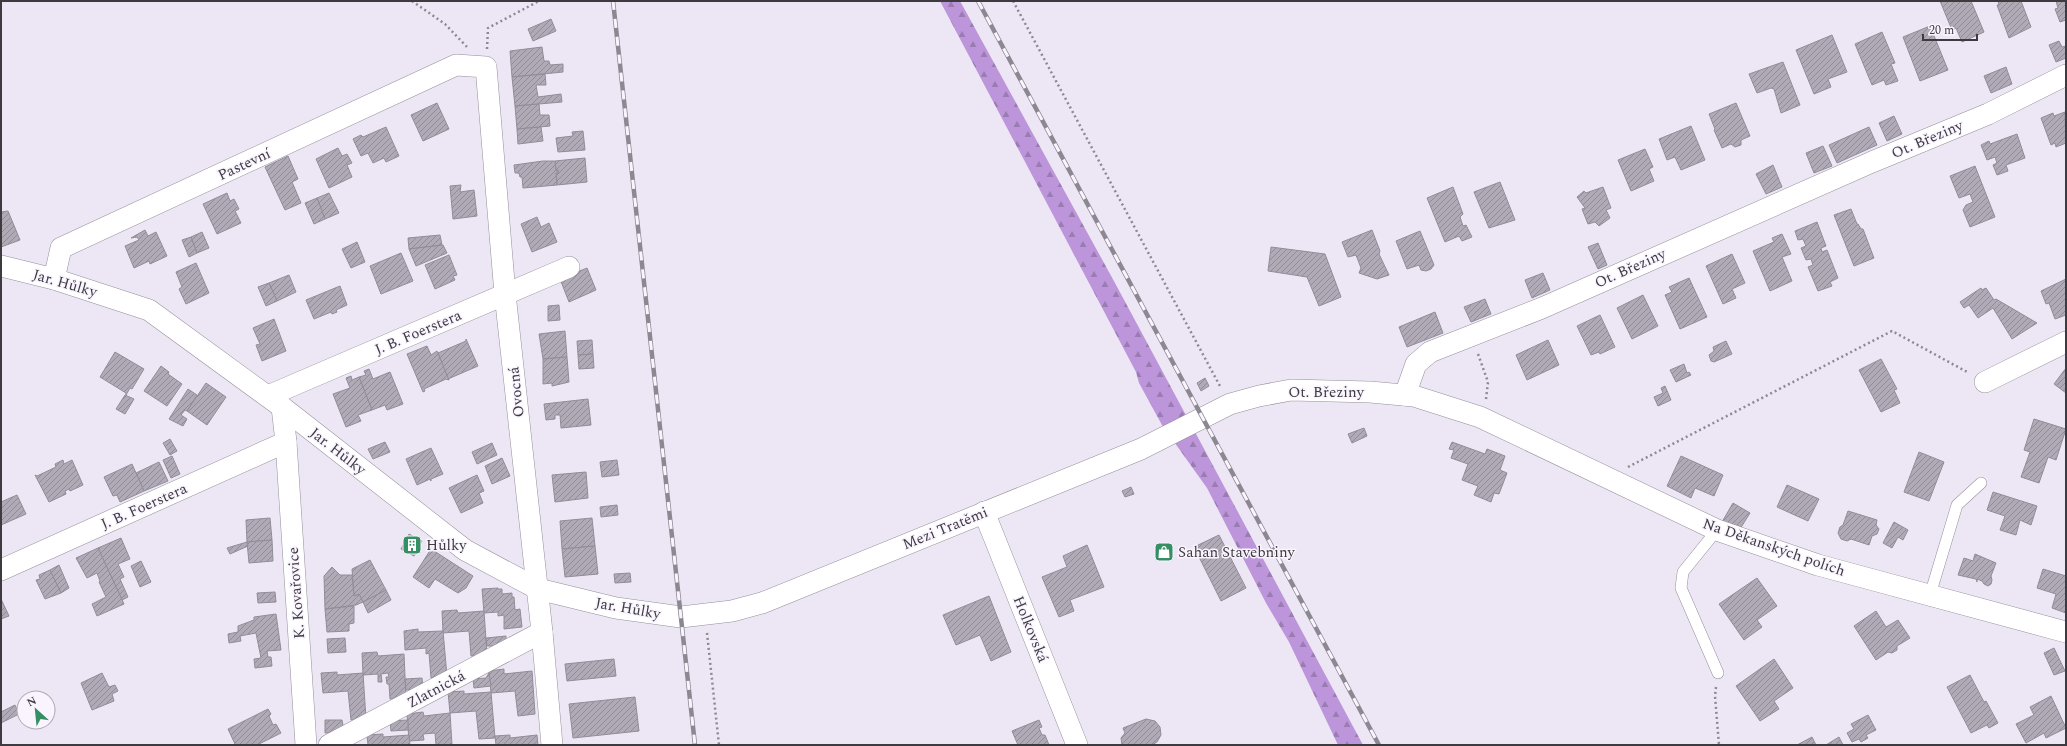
<svg xmlns="http://www.w3.org/2000/svg" width="2067" height="746" font-family="Spectral,serif">
<style>
.forest{fill:url(#forest-firs)}
.building{fill:url(#building-hatch);stroke:#928c98}
.lines{fill:none;stroke-linecap:round;stroke-linejoin:round}
.service-casing{stroke:#958f9b;stroke-width:12}
.minor-casing{stroke:#958f9b;stroke-width:22}
.path{stroke:#8d8891;stroke-width:2.5;stroke-dasharray:2 3;stroke-linecap:butt}
.service{stroke:#fff;stroke-width:11}
.minor{stroke:#fff;stroke-width:21}
.rail-casing{stroke:#8c8891;stroke-width:4.5}
.rail{stroke:#faf4ff;stroke-width:3;stroke-dasharray:9;stroke-linecap:butt}
.labels{text-anchor:middle;stroke-width:3;stroke-linejoin:round;paint-order:stroke}
.street-label{font-size:15px;fill:#3d3b40;stroke:#faf4ff}
.poi-label{font-size:15px;fill:#3d3b40;stroke:#faf4ff;text-anchor:start}
</style>
<defs>
<pattern id="forest-firs" width="22" height="20" patternUnits="userSpaceOnUse"><rect width="22" height="20" fill="#bc95da"/><path d="M5 1l3.5 6h-7zM16 11l3.5 6h-7z" fill="#9a7bb2"/></pattern>
<pattern id="building-hatch" width="6" height="6" patternUnits="userSpaceOnUse"><rect width="6" height="6" fill="#b0aab6"/><path d="M-1 1l2-2M0 6l6-6M5 7l2-2" fill="none" stroke="#908c95"/></pattern>
</defs>
<rect width="100%" height="100%" fill="#ede6f4"/>
<polygon class="forest" points="940,1 960,1 1115,283 1363,745 1338,745 1289,642 1266,603 1207,488 1162,425 1139,383 1136,372"/>
<g class="building">
<polygon points="1940,1 1971,1 1984,32 1962,42 1956,28 1952,30"/>
<polygon points="1998,1 2021,1 2031,27 2009,38 1997,5 1999,5"/>
<polygon points="2056,1 2066,1 2066,20 2060,22 2055,9 2058,8"/>
<polygon points="551,19 556,31 533,41 528,29"/>
<polygon points="1930,26 1948,70 1920,81 1903,37"/>
<polygon points="1882,32 1895,63 1891,64 1898,81 1886,85 1884,80 1872,85 1855,44"/>
<polygon points="1832,35 1847,72 1828,79 1831,87 1814,94 1796,50"/>
<polygon points="2059,41 2062,47 2066,46 2066,58 2056,62 2049,45"/>
<polygon points="542,47 544,61 549,61 550,65 563,64 563,72 512,77 510,51"/>
<polygon points="1783,62 1800,105 1781,113 1774,89 1771,88 1757,93 1749,74"/>
<polygon points="2006,67 2012,84 1991,93 1984,76"/>
<polygon points="545,74 546,85 536,85 538,97 561,94 562,102 515,106 512,77"/>
<polygon points="437,103 449,129 423,141 411,115"/>
<polygon points="1736,103 1750,136 1741,140 1741,145 1735,147 1731,144 1722,148 1714,130 1715,129 1709,114"/>
<polygon points="539,104 540,115 549,115 550,126 517,129 515,106"/>
<polygon points="2065,112 2066,143 2056,147 2055,143 2051,145 2041,118 2053,113 2054,116"/>
<polygon points="1894,116 1902,134 1887,141 1879,123"/>
<polygon points="1691,126 1705,160 1681,170 1675,157 1667,160 1659,139"/>
<polygon points="386,127 399,156 386,162 384,158 373,163 368,153 361,156 353,139 361,135 363,137"/>
<polygon points="541,127 543,141 518,144 517,129"/>
<polygon points="1869,127 1877,145 1837,163 1829,145"/>
<polygon points="583,131 585,150 558,152 556,138 573,136 572,132"/>
<polygon points="2017,134 2025,158 2006,165 2008,171 1997,175 1993,165 1997,163 1995,157 1987,160 1981,145 1989,141 1990,144"/>
<polygon points="1823,146 1832,166 1814,173 1806,153"/>
<polygon points="338,148 342,156 347,154 352,163 347,165 352,177 329,188 316,159"/>
<polygon points="1645,149 1653,167 1649,169 1654,181 1631,191 1618,160"/>
<polygon points="288,156 298,179 292,182 301,203 285,210 265,167"/>
<polygon points="585,158 587,182 557,185 556,173 558,173 558,170 556,171 555,161"/>
<polygon points="543,161 555,161 556,171 558,170 558,173 556,173 557,185 523,188 522,177 520,177 519,173 515,173 514,165"/>
<polygon points="1773,165 1782,187 1766,194 1756,174"/>
<polygon points="1975,166 1995,217 1970,227 1963,210 1966,205 1973,202 1970,194 1959,198 1950,176"/>
<polygon points="1500,182 1515,220 1489,228 1474,192"/>
<polygon points="461,185 460,192 474,190 477,216 453,219 450,186"/>
<polygon points="1453,187 1463,214 1460,217 1463,226 1466,225 1472,237 1462,241 1459,236 1445,242 1427,198"/>
<polygon points="1603,187 1611,208 1606,210 1610,218 1599,226 1595,222 1588,224 1582,209 1585,208 1577,197 1584,191 1586,193"/>
<polygon points="227,193 230,201 234,199 239,209 235,211 241,223 217,234 203,204"/>
<polygon points="329,193 339,213 325,219 317,198"/>
<polygon points="317,198 325,219 314,224 305,203"/>
<polygon points="1851,209 1857,224 1858,224 1861,229 1863,229 1874,258 1854,266 1834,215"/>
<polygon points="8,211 20,240 1,247 1,212"/>
<polygon points="537,217 541,227 549,223 557,242 532,252 521,224"/>
<polygon points="1817,222 1826,246 1821,248 1822,252 1827,250 1838,278 1830,282 1832,286 1818,291 1808,267 1813,265 1811,259 1806,260 1801,248 1806,246 1803,239 1798,240 1795,231"/>
<polygon points="145,230 148,236 156,232 167,256 150,264 149,261 134,268 125,246 139,240 137,237 131,238"/>
<polygon points="1372,230 1380,251 1379,254 1389,275 1377,279 1359,273 1361,268 1356,255 1348,257 1342,242"/>
<polygon points="1420,231 1434,265 1431,269 1426,271 1421,270 1419,265 1407,269 1396,241"/>
<polygon points="202,232 209,248 197,253 191,237"/>
<polygon points="1782,234 1791,254 1782,257 1792,281 1770,291 1753,251 1774,242 1772,238"/>
<polygon points="440,235 442,245 409,249 408,238"/>
<polygon points="191,237 197,253 189,257 182,240"/>
<polygon points="357,242 365,262 351,268 342,249"/>
<polygon points="1598,243 1607,265 1598,269 1588,247"/>
<polygon points="443,245 447,253 416,266 409,249"/>
<polygon points="1271,247 1325,254 1341,297 1319,306 1307,277 1268,271"/>
<polygon points="401,253 413,281 381,294 370,266"/>
<polygon points="1732,254 1745,283 1732,289 1736,298 1723,304 1706,266"/>
<polygon points="449,255 457,275 453,276 455,280 435,289 425,265"/>
<polygon points="196,263 209,293 186,304 179,289 182,287 176,272"/>
<polygon points="587,268 596,290 569,302 560,279"/>
<polygon points="1543,273 1550,290 1532,298 1525,280"/>
<polygon points="289,275 296,292 277,301 269,283"/>
<polygon points="1689,278 1707,317 1680,329 1665,295 1672,292 1669,287"/>
<polygon points="2066,279 2066,315 2055,319 2049,303 2046,304 2041,291"/>
<polygon points="269,283 277,301 266,306 258,287"/>
<polygon points="340,286 347,305 336,310 337,312 332,314 331,312 314,319 306,300"/>
<polygon points="1981,288 1982,290 1986,288 1994,300 1996,299 2037,323 2012,339 1993,308 1978,318 1969,305 1964,308 1960,302"/>
<polygon points="1643,295 1658,326 1632,339 1617,308"/>
<polygon points="1485,299 1491,314 1471,322 1464,307"/>
<polygon points="559,305 560,320 548,321 548,306"/>
<polygon points="1435,312 1443,333 1407,347 1399,327"/>
<polygon points="1600,315 1615,347 1600,354 1599,352 1591,355 1577,326"/>
<polygon points="274,319 286,351 262,361 256,345 260,344 253,328"/>
<polygon points="565,331 567,357 543,359 539,334"/>
<polygon points="466,339 478,366 448,379 438,353 466,341"/>
<polygon points="592,340 593,354 578,355 577,341"/>
<polygon points="1548,340 1559,365 1527,380 1516,355"/>
<polygon points="1726,341 1732,354 1714,362 1711,361 1709,355 1714,351 1713,347"/>
<polygon points="427,346 431,355 437,351 449,380 446,379 424,389 425,391 423,392 407,354"/>
<polygon points="115,352 144,369 132,389 130,388 126,395 126,393 100,377"/>
<polygon points="593,354 594,368 579,369 578,355"/>
<polygon points="567,357 569,382 552,386 552,383 543,384 543,359"/>
<polygon points="1881,359 1897,389 1894,390 1900,403 1881,412 1859,370"/>
<polygon points="1684,364 1687,373 1689,372 1691,375 1676,382 1670,370"/>
<polygon points="161,366 169,372 168,374 182,384 167,406 144,391"/>
<polygon points="2066,368 2066,393 2054,384"/>
<polygon points="369,369 373,379 390,372 403,404 387,410 385,405 372,410 359,377 366,375 364,371"/>
<polygon points="351,376 352,380 359,377 372,410 358,415 361,421 346,427 333,394 350,388 346,378"/>
<polygon points="1205,378 1209,386 1201,391 1197,383"/>
<polygon points="206,383 226,397 207,425 187,411"/>
<polygon points="1665,386 1671,400 1658,406 1654,397 1663,393 1661,388"/>
<polygon points="188,389 197,395 187,411 185,410 181,415 187,419 183,426 169,419"/>
<polygon points="125,395 134,399 125,414 116,409"/>
<polygon points="588,399 591,425 561,428 560,415 555,415 555,419 546,420 544,404"/>
<polygon points="2034,419 2066,429 2056,460 2048,457 2039,483 2021,477 2030,452 2024,450"/>
<polygon points="1364,428 1367,436 1352,443 1348,434"/>
<polygon points="170,439 177,451 170,455 163,443"/>
<polygon points="385,442 390,452 373,459 368,449"/>
<polygon points="1452,442 1485,454 1487,449 1505,456 1500,470 1507,473 1499,494 1494,493 1491,502 1474,495 1478,486 1462,480 1468,464 1451,458 1454,450 1449,449"/>
<polygon points="492,443 497,455 477,464 472,452"/>
<polygon points="431,448 443,474 431,479 431,481 430,479 417,485 406,459"/>
<polygon points="1919,452 1944,462 1929,501 1904,492"/>
<polygon points="172,456 180,474 171,478 163,460"/>
<polygon points="1681,456 1723,475 1714,496 1695,488 1691,498 1667,486"/>
<polygon points="502,458 510,476 492,484 485,466"/>
<polygon points="63,460 64,464 72,460 83,485 70,491 69,489 65,491 66,494 49,502 35,475 37,476 56,467 55,464"/>
<polygon points="617,460 619,475 602,477 600,462"/>
<polygon points="159,462 168,481 144,491 136,473"/>
<polygon points="132,464 144,491 120,502 117,495 113,496 104,477"/>
<polygon points="586,472 588,498 555,502 552,475"/>
<polygon points="477,475 484,491 479,493 483,503 461,513 449,488"/>
<polygon points="1787,485 1819,499 1808,521 1777,507"/>
<polygon points="1131,487 1134,494 1125,497 1122,491"/>
<polygon points="1993,492 2037,506 2031,525 2020,520 2016,535 2000,530 2005,516 1987,510"/>
<polygon points="17,495 26,514 1,525 1,502"/>
<polygon points="1733,503 1750,513 1740,529 1722,522"/>
<polygon points="617,505 618,515 601,517 600,507"/>
<polygon points="1848,511 1877,520 1876,525 1879,529 1877,534 1872,536 1869,545 1851,539 1847,541 1841,539 1838,533 1840,527 1843,525"/>
<polygon points="270,518 272,540 247,542 246,520"/>
<polygon points="592,518 595,546 562,549 560,521"/>
<polygon points="1894,522 1908,530 1903,540 1898,537 1892,548 1883,543"/>
<polygon points="409,534 422,541 414,556 401,549"/>
<polygon points="1219,535 1246,588 1221,601 1194,547"/>
<polygon points="121,538 130,559 118,564 124,577 120,579 128,597 122,600 98,548"/>
<polygon points="272,540 273,561 249,563 247,542"/>
<polygon points="247,542 248,546 230,554 227,548"/>
<polygon points="1087,545 1104,587 1070,600 1074,611 1059,617 1042,577 1067,567 1063,556"/>
<polygon points="595,546 598,574 565,577 562,549"/>
<polygon points="98,548 124,604 97,616 92,604 106,597 99,582 100,581 97,573 87,578 76,558"/>
<polygon points="431,549 473,576 466,588 458,593 435,579 429,588 413,577"/>
<polygon points="1975,554 1996,563 1991,576 1992,580 1991,584 1988,586 1984,584 1982,581 1977,579 1977,582 1976,579 1958,575 1964,558 1973,561"/>
<polygon points="370,560 386,590 363,602 359,594 354,596 352,569"/>
<polygon points="141,561 151,582 140,587 131,566"/>
<polygon points="59,565 69,588 61,593 50,570"/>
<polygon points="332,567 340,575 352,575 354,596 359,594 363,602 356,605 325,609 324,576"/>
<polygon points="2043,569 2066,576 2066,613 2052,608 2056,594 2037,588"/>
<polygon points="50,570 61,593 45,599 36,580 40,579 39,575"/>
<polygon points="630,573 631,582 615,583 614,574"/>
<polygon points="1757,578 1777,606 1757,620 1762,627 1744,640 1719,604"/>
<polygon points="498,588 498,589 502,589 502,594 512,593 512,597 514,597 515,610 520,609 522,627 504,629 504,615 498,616 498,612 484,613 482,589"/>
<polygon points="386,590 391,600 368,613 363,602"/>
<polygon points="275,592 276,602 258,603 257,593"/>
<polygon points="989,596 1011,652 991,661 980,635 956,645 943,615"/>
<polygon points="1,599 9,616 1,619"/>
<polygon points="354,606 354,623 349,624 349,631 327,632 325,609"/>
<polygon points="457,610 458,613 484,611 487,655 471,656 469,631 443,633 442,611"/>
<polygon points="1876,611 1886,627 1898,620 1910,638 1897,646 1897,650 1892,653 1888,652 1876,660 1854,626"/>
<polygon points="276,614 281,650 267,651 268,657 271,657 272,666 255,668 254,659 261,658 256,633 240,636 241,641 229,643 228,634 238,632 238,626 254,620 254,617"/>
<polygon points="418,629 418,632 443,631 447,676 431,678 429,653 426,654 426,648 405,650 404,631"/>
<polygon points="506,636 506,646 487,646 486,638"/>
<polygon points="345,638 346,652 328,653 327,639"/>
<polygon points="2054,648 2065,671 2054,675 2044,653"/>
<polygon points="377,652 378,656 404,654 406,698 390,699 389,684 387,684 386,677 389,677 388,673 381,674 382,682 378,682 378,674 363,675 362,653"/>
<polygon points="614,659 616,676 567,681 565,664"/>
<polygon points="1774,659 1793,688 1774,701 1779,709 1760,721 1736,686"/>
<polygon points="504,669 504,674 532,671 535,714 518,716 515,691 491,693 489,671"/>
<polygon points="337,672 337,675 363,673 366,719 351,720 348,691 323,693 321,673"/>
<polygon points="102,673 109,687 115,685 118,691 112,694 114,701 92,710 81,683"/>
<polygon points="489,673 491,686 474,688 473,679 486,678"/>
<polygon points="1970,675 1984,702 1986,701 1998,723 1989,728 1987,725 1971,733 1947,687"/>
<polygon points="422,678 423,690 406,690 405,679"/>
<polygon points="464,691 464,694 491,692 495,738 479,739 476,711 450,713 448,692"/>
<polygon points="2051,696 2066,728 2046,738 2044,733 2026,743 2016,724 2034,715 2030,707"/>
<polygon points="635,697 639,731 573,738 569,704"/>
<polygon points="15,705 19,714 1,723 1,712"/>
<polygon points="268,709 271,714 269,716 273,725 276,724 281,733 257,745 232,745 235,744 228,729"/>
<polygon points="423,712 424,716 450,713 452,745 436,745 435,733 423,734 424,740 409,741 407,714"/>
<polygon points="1868,715 1876,730 1866,735 1868,738 1861,742 1859,739 1852,742 1847,733 1854,729 1851,724"/>
<polygon points="1146,719 1155,721 1160,727 1161,735 1157,742 1152,745 1122,745 1121,738 1125,733 1123,728"/>
<polygon points="325,720 342,720 344,731 325,733"/>
<polygon points="408,720 408,730 391,731 390,721"/>
<polygon points="1039,720 1042,727 1039,728 1042,735 1045,735 1049,745 1018,745 1012,731"/>
<polygon points="383,734 383,737 409,735 410,745 368,745 367,735"/>
<polygon points="510,735 510,738 537,735 538,745 496,745 495,736"/>
<polygon points="1812,737 1816,745 1797,745"/>
<polygon points="1839,737 1843,745 1826,745"/>
</g>
<g class="lines">
<g class="service-casing">
<g id="service">
<polyline points="1717,530 1683,572 1681,588 1718,673"/>
<polyline points="1930,595 1957,505 1981,483"/>
</g>
</g>
<g class="minor-casing">
<g id="minor">
<polyline points="1,266 54,279 149,310 282,407 465,550 538,589 616,608 681,617 732,611 762,603 1141,449 1230,404 1259,396 1291,390 1370,392 1414,396 1480,417 1717,530 1818,565 2066,632"/>
<polyline points="54,279 61,248 456,65 486,67 505,294 542,632 552,745"/>
<polyline points="1985,382 2066,342"/>
<polyline points="1405,395 1416,364 1430,352 1542,308 1872,162 1988,114 2066,75"/>
<polyline points="268,396 569,267"/>
<polyline points="282,407 286,442 306,745"/>
<polyline points="984,512 1077,745"/>
<polyline points="1,570 286,442"/>
<polyline points="329,745 542,632"/>
</g>
</g>
<g class="path">
<polyline points="412,1 445,24 467,47"/>
<polyline points="1013,1 1221,388"/>
<polyline points="487,49 488,28 539,1"/>
<polyline points="1478,354 1488,382 1486,399"/>
<polyline points="1628,467 1892,331 1969,373"/>
<polyline points="707,633 719,745"/>
<polyline points="1716,687 1715,696 1719,745"/>
</g>
<use href="#service" class="service"/>
<use href="#minor" class="minor"/>
<g class="rail-casing">
<g id="rail">
<polyline points="613,1 695,745"/>
<polyline points="978,1 1379,745"/>
</g>
</g>
<use href="#rail" class="rail"/>
</g>
<defs>
<g id="building-square" transform="scale(1)"><rect x="-9" y="-9" width="18" height="18" rx="4" fill="#368f64" stroke="#faf4ff"/><path d="M-4-6H4V6H1V3H-1V6H-4ZM-2.5-4.3h1.7v1.8h-1.7ZM.8-4.3h1.7v1.8H.8ZM-2.5-1h1.7V.8h-1.7ZM.8-1h1.7V.8H.8Z" fill="#fff"/></g>
<g id="shop-square" transform="scale(1)"><rect x="-9" y="-9" width="18" height="18" rx="4" fill="#368f64" stroke="#faf4ff"/><path d="M-5-2.5h2.3a2.7 3.5 0 0 1 5.4 0H5L5.5 6h-11ZM-1.5-2.5h3a1.5 2.3 0 0 0-3 0Z" fill="#fff"/></g>
</defs>
<g fill-rule="evenodd">
<use href="#building-square" x="412" y="545"/>
<use href="#shop-square" x="1164" y="552"/>
</g>
<g class="labels">
<g class="street-label">
<text transform="translate(1927 139) rotate(-23)" y="5">Ot. Březiny</text>
<text transform="translate(244 164) rotate(-25)" y="5">Pastevní</text>
<text transform="translate(1630 268) rotate(-24)" y="5">Ot. Březiny</text>
<text transform="translate(65 283) rotate(16)" y="5">Jar. Hůlky</text>
<text transform="translate(418 332) rotate(-23)" y="5">J. B. Foerstera</text>
<text transform="translate(516 392) rotate(-96)" y="5">Ovocná</text>
<text x="1326" y="397">Ot. Březiny</text>
<text transform="translate(338 451) rotate(38)" y="5">Jar. Hůlky</text>
<text transform="translate(144 506) rotate(-24)" y="5">J. B. Foerstera</text>
<text transform="translate(945 528) rotate(-22)" y="5">Mezi Tratěmi</text>
<text transform="translate(1774 547) rotate(19)" y="5">Na Děkanských polích</text>
<text transform="translate(296 593) rotate(-94)" y="5">K. Kovařovice</text>
<text transform="translate(628 608) rotate(10)" y="5">Jar. Hůlky</text>
<text transform="translate(1031 629) rotate(68)" y="5">Holkovská</text>
<text transform="translate(436 689) rotate(-28)" y="5">Zlatnická</text>
</g>
<g class="poi-label">
<text x="426" y="550">Hůlky</text>
<text x="1178" y="557">Sahan Stavebniny</text>
</g>
</g>
<rect width="2067" height="746" fill="none" stroke="#3d3b40" stroke-width="4"/>
<g transform="translate(36 710) rotate(333)"><circle r="19" fill="#faf4ff" stroke="#aeaab3"/>
<path d="M0-3L7 15L0 10L-7 15Z" fill="#368f64"/>
<text y="-6" font-size="11" font-weight="bold" text-anchor="middle" fill="#3d3b40">N</text>
</g>
<path d="M1923 34v6h54v-6" fill="none" stroke="#3d3b40" stroke-width="2"/>
<text x="1929" y="34" font-size="12" fill="#3d3b40" stroke="#faf4ff" stroke-width="3" paint-order="stroke">20 m</text>
</svg>
